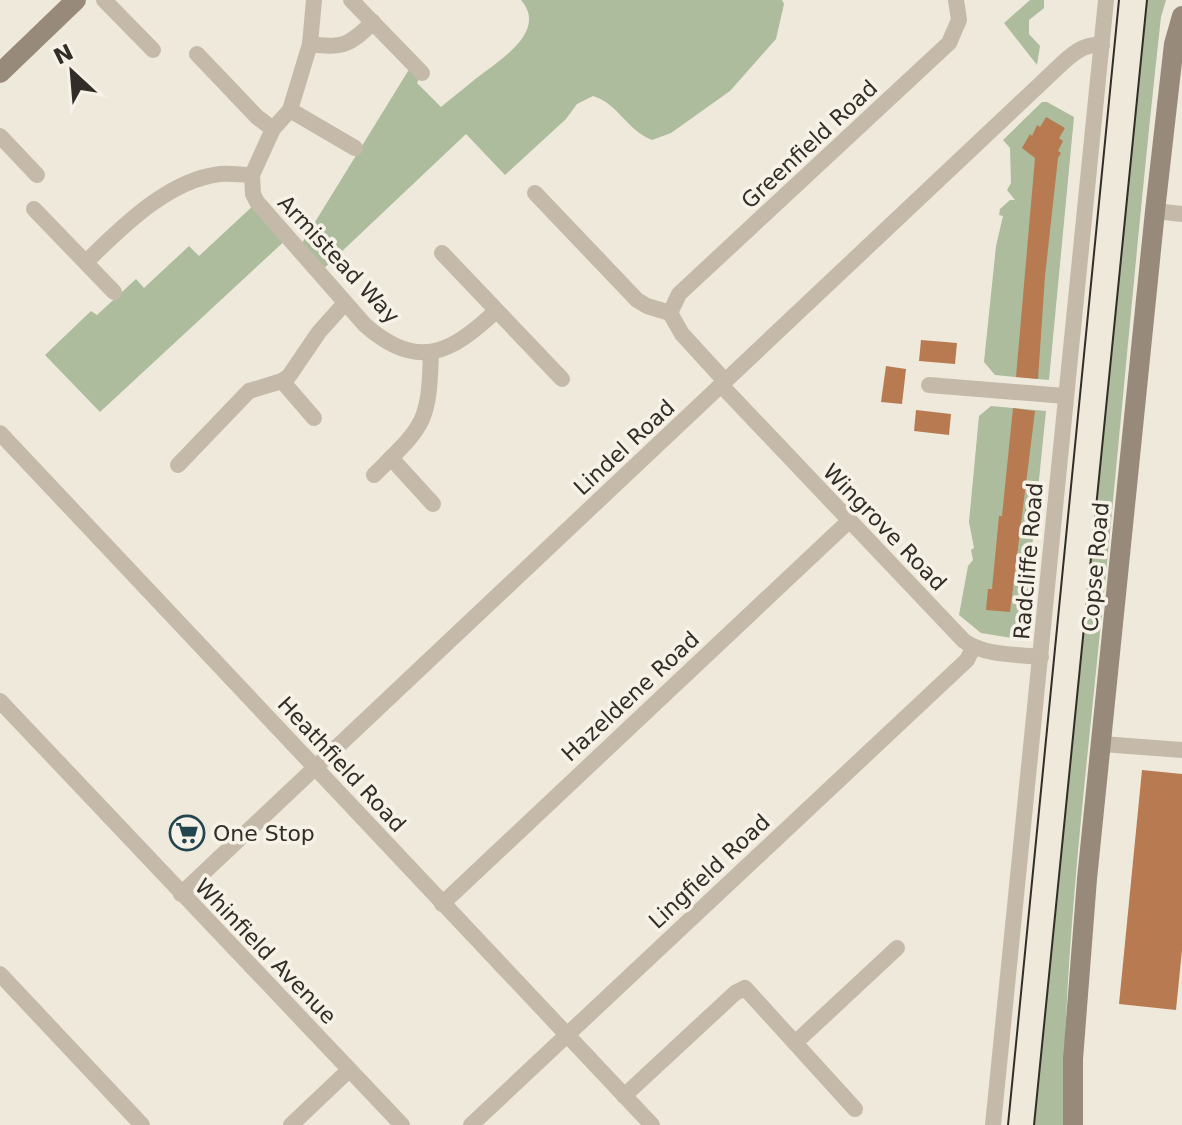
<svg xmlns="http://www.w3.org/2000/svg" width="1182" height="1125" font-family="'DejaVu Sans',sans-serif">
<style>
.green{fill:#acbc9d}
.building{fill:#b87a50}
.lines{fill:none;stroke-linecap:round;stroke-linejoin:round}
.street{stroke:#c5baa9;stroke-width:16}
.secondary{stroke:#988a7a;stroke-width:20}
.tram{stroke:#332d28;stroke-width:2}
.labels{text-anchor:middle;stroke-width:7;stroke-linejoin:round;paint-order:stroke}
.street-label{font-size:22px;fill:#332d28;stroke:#f7f2e7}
.poi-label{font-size:22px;fill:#332d28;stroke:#f7f2e7;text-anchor:start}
</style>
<rect width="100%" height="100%" fill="#efe9db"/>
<g class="green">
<path d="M521,0H782L784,4L776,39L730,91L671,133L652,140C625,129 619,104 593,96L577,104L566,119L505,175L466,134L319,273L299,248L413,63L422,73L417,83L441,107C456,95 471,82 486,71C507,55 546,29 521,0Z"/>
<polygon points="1030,0 1044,0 1044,8 1029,20 1029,34 1040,46 1037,65 1004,23"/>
<path d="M1147,0H1166L1161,17C1139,215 1122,414 1102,613C1085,783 1064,954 1063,1125H1034Z"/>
<polygon points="1042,102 1047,102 1074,117 1049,380 995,375 984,362 996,246 1003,216 999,215 1000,209 1010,200 1015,200 1007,190 1011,183 1010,148 1003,140"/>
<polygon points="257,202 290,236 100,412 45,355 91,311 97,315 136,279 144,288 189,246 199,256"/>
<polygon points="991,406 1046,411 1023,636 1018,639 981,633 959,615 968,566 973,560 971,550 974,548 969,522 979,416"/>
</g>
<g class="building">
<polygon points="1046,117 1065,128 1059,138 1063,141 1058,151 1061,153 1058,158 1045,276 1038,379 1016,377 1035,158 1022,148 1030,134 1032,136 1037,125 1040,127"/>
<polygon points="921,340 957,343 955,364 919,361"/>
<polygon points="886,366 906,369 902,404 881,402"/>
<polygon points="1013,408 1035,411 1010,612 986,610 988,589 992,589 999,516 1002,516"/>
<polygon points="916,410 951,414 949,435 914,431"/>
<polygon points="1142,770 1182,774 1182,950 1176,1010 1119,1004"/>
</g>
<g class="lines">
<g class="street">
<polyline points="104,0 153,50"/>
<path d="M314,0L310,44L290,110L273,129L252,175L253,194L257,202L365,325C417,371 450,354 496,311"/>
<polyline points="351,0 422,73"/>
<path d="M310,44C342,49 350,45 373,22"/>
<polyline points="197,54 257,117 273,129"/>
<polyline points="290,110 355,148"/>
<polyline points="0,136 37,175"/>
<polyline points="535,193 637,300 647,306 670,313 679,294 949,43 959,20 956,0"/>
<polyline points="34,209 114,292"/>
<polyline points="1155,211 1182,214"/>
<polyline points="442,253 562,379"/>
<path d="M86,262C122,227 168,180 220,174C230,173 242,175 252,175"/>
<polyline points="670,313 682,334 725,381"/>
<polyline points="282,381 314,418"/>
<path d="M721,385L964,641C986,656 1015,654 1041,657"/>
<polyline points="929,385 1065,396"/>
<polyline points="0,433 652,1125"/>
<polyline points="391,458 433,504"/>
<polyline points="178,465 249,391 282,381 289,376 319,332 345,303"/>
<path d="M374,475C424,425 429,425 431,352"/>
<polyline points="0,701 402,1125"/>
<polyline points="1102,744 1182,750"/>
<path d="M181,894L1053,72C1068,58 1081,43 1102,45"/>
<polyline points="442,904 849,521"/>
<polyline points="0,974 142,1125"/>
<polyline points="795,1043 897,948"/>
<polyline points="624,1096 735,993 745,988 855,1109"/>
<polyline points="291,1125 349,1070"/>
<polyline points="471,1125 967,660 973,648"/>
<polyline points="993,1125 1106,0"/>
</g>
<g class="secondary">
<polyline points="0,73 76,0"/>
<polyline points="1073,1125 1073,1059 1087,879 1155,211 1174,44 1182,16"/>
</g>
<g class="tram">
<polyline points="1008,1125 1119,0"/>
<polyline points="1034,1125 1147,0"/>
</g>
</g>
<defs>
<g id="supermarket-ring" transform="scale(1.8)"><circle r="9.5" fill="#f7f2e7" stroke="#224550" stroke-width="1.5"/><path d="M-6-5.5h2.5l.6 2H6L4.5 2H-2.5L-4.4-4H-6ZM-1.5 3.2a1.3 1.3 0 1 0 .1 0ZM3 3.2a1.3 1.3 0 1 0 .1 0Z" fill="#224550"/></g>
</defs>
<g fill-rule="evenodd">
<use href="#supermarket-ring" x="187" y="833"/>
</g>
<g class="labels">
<g class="street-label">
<text transform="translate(809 144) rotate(-43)" y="8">Greenfield Road</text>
<text transform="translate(339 259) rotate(47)" y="8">Armistead Way</text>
<text transform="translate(624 447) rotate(-43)" y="8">Lindel Road</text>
<text transform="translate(885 527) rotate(46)" y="8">Wingrove Road</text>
<text transform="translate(1028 561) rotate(-85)" y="8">Radcliffe Road</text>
<text transform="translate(1095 567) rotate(-85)" y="8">Copse Road</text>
<text transform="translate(630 696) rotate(-43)" y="8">Hazeldene Road</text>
<text transform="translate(342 764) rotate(47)" y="8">Heathfield Road</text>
<text transform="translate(709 871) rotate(-43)" y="8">Lingfield Road</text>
<text transform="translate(266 951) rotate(46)" y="8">Whinfield Avenue</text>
</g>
<g class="poi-label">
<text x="213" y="841">One Stop</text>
</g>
</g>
<g transform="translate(72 72) rotate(334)" stroke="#f7f2e7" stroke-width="6" paint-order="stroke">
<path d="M0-6L14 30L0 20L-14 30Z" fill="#332d28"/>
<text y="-12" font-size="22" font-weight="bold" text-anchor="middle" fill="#332d28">N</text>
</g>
</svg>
